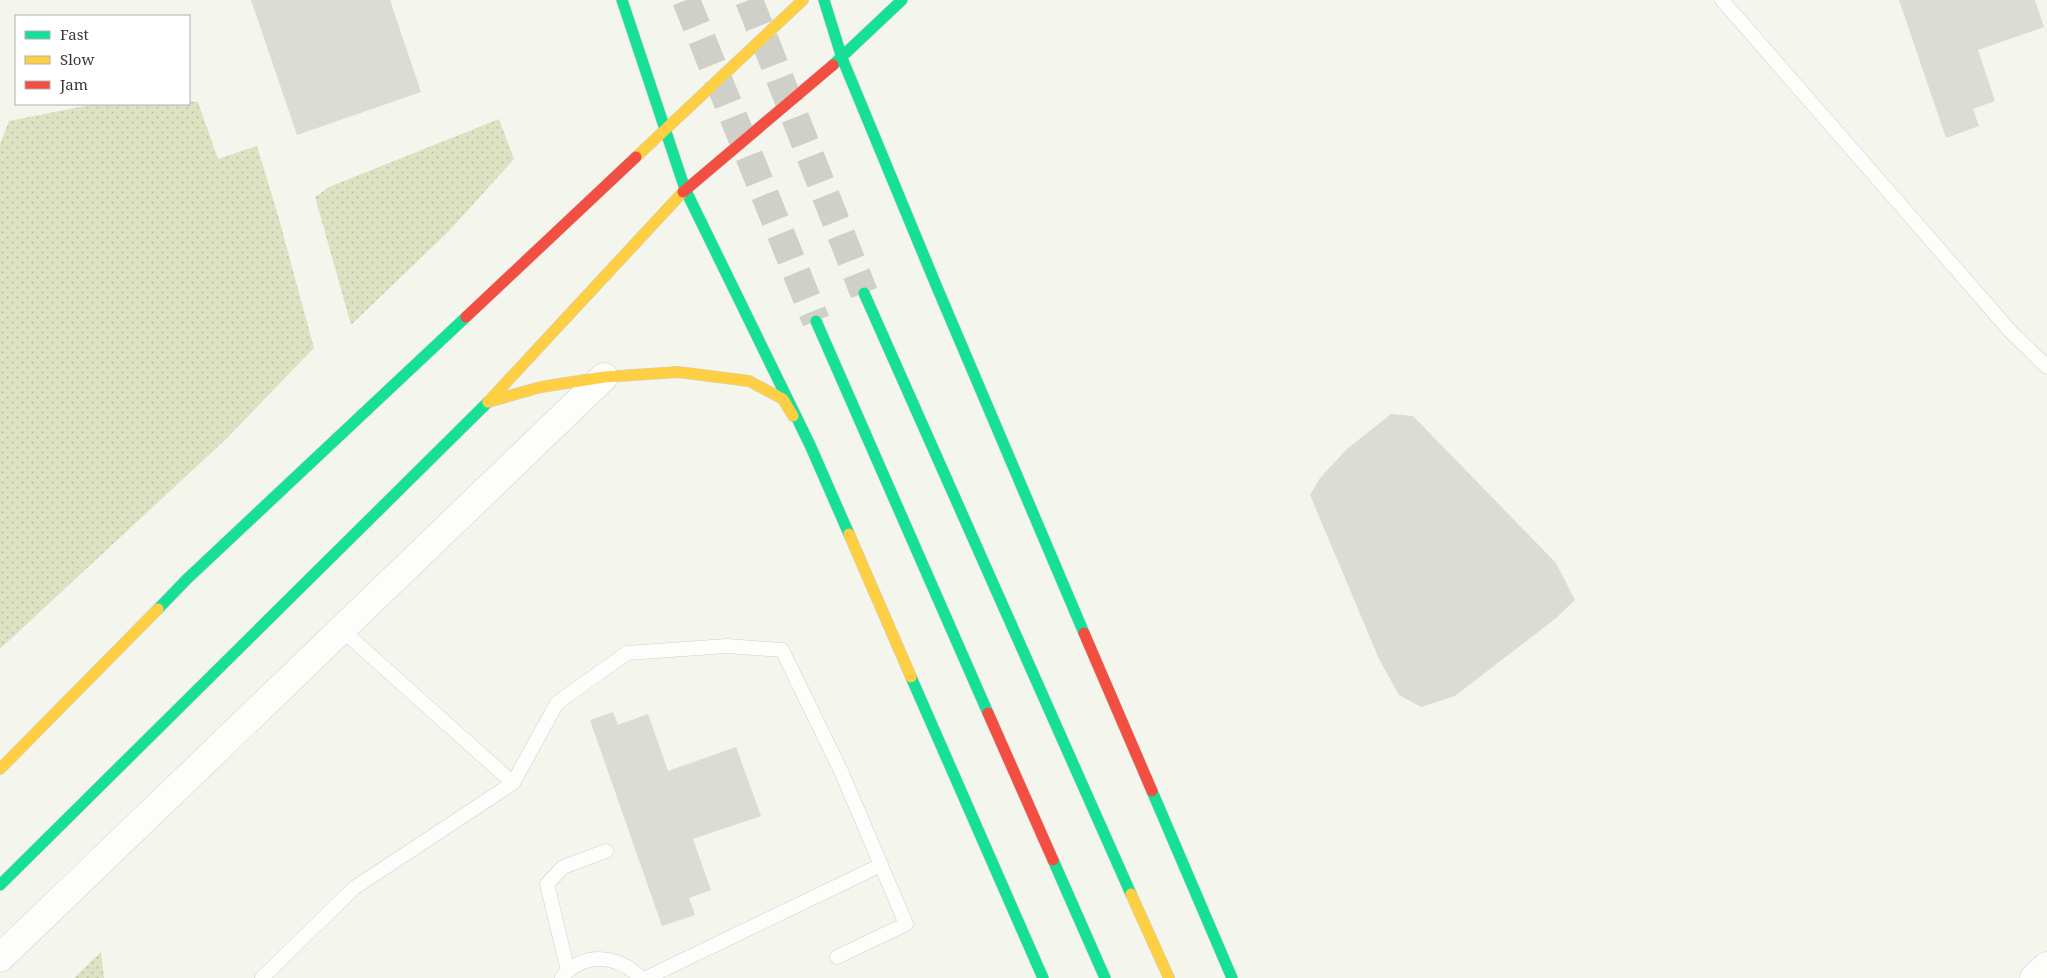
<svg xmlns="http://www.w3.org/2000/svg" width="2047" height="978" font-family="'Noto Serif',serif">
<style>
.grass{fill:url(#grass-dots)}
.building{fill:#dadcd5}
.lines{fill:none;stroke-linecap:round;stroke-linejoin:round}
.primary-tunnel{stroke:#ced0c9;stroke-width:28;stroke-dasharray:28 14;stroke-linecap:butt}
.lane-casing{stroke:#cfd1cb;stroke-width:15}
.street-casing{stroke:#cfd1cb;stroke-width:29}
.fast-casing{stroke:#cfd1cb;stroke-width:12}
.slow-casing{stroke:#cfd1cb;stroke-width:12}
.jam-casing{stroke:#cfd1cb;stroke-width:12}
.lane{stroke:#fdfefc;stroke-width:14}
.street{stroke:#fdfefc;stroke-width:28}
.fast{stroke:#16e098;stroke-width:11}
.slow{stroke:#ffcf43;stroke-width:11}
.jam{stroke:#f24e42;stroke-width:11}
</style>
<defs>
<pattern id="grass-dots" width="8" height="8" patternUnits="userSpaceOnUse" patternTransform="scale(1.25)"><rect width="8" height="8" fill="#dde2c3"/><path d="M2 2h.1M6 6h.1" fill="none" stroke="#bec3a8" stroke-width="1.8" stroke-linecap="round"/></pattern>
</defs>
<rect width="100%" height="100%" fill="#f4f6ee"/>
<g class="grass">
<polygon points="189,101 198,102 218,159 257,146 278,215 314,348 224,441 0,649 0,144 9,121 95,104 189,104"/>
<polygon points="499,119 514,159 449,231 351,325 315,197 329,187"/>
<polygon points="101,952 104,978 74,978"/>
</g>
<g class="building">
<polygon points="251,0 390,0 421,92 297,135"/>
<polygon points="1899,0 2035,0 2044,27 1978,50 1995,101 1973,109 1979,126 1946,138"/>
<polygon points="1391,414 1413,416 1556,563 1575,600 1555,619 1455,696 1421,707 1399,695 1379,659 1310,495 1320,478 1347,449"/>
<polygon points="613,712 618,725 648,714 668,771 736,747 761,816 693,839 711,890 689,898 695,915 662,926 590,720"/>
</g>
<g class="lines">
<g class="primary-tunnel">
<polyline points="686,0 816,321"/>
<polyline points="749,0 864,293"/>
</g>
<g class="lane-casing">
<g id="lane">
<polyline points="1722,0 2011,332 2047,367"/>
<polyline points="513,783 557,703 627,653 727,646 782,650 841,771 906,924 837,957"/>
<polyline points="568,971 547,884 563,867 606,851"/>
<path d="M562,977C585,951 618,955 641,978"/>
<polyline points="262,978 354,888 513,783 342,630"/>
<polyline points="646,978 881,865"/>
</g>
</g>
<g class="street-casing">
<g id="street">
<polyline points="0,958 604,377"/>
<polyline points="2034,978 2047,966"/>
</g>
</g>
<g class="fast-casing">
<g id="fast">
<polyline points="622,0 685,189 810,445 849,534"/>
<polyline points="824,0 842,58 936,285 1084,633"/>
<polyline points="833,65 902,0"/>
<polyline points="864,293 1131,894"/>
<polyline points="816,321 988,713"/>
<polyline points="158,609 187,579 466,317"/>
<polyline points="911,677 1043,978"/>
<polyline points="1152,791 1232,978"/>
<polyline points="1053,860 1105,978"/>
<polyline points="0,885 488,402"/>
</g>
</g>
<g class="slow-casing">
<g id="slow">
<polyline points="636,157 803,0"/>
<polyline points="488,402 541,387 604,377 678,372 749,381 783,399 793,416"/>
<polyline points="488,402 683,192"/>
<polyline points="849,534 911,677"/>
<polyline points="0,769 158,609"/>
<polyline points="1131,894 1169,978"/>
</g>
</g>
<g class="jam-casing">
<g id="jam">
<polyline points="683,192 833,65"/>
<polyline points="466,317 636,157"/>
<polyline points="1084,633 1152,791"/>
<polyline points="988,713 1053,860"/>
</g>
</g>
<use href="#lane" class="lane"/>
<use href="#street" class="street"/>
<use href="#fast" class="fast"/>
<use href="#slow" class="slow"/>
<use href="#jam" class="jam"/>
</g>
<rect x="15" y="15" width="175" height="90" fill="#ffffff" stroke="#afb0ae"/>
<rect x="25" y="31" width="25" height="8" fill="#16e098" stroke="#afb0ae"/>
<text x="60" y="40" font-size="15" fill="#383934">Fast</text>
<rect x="25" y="56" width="25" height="8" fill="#ffcf43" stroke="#afb0ae"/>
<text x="60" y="65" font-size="15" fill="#383934">Slow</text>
<rect x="25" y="81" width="25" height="8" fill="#f24e42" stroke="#afb0ae"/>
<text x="60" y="90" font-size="15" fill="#383934">Jam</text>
</svg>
